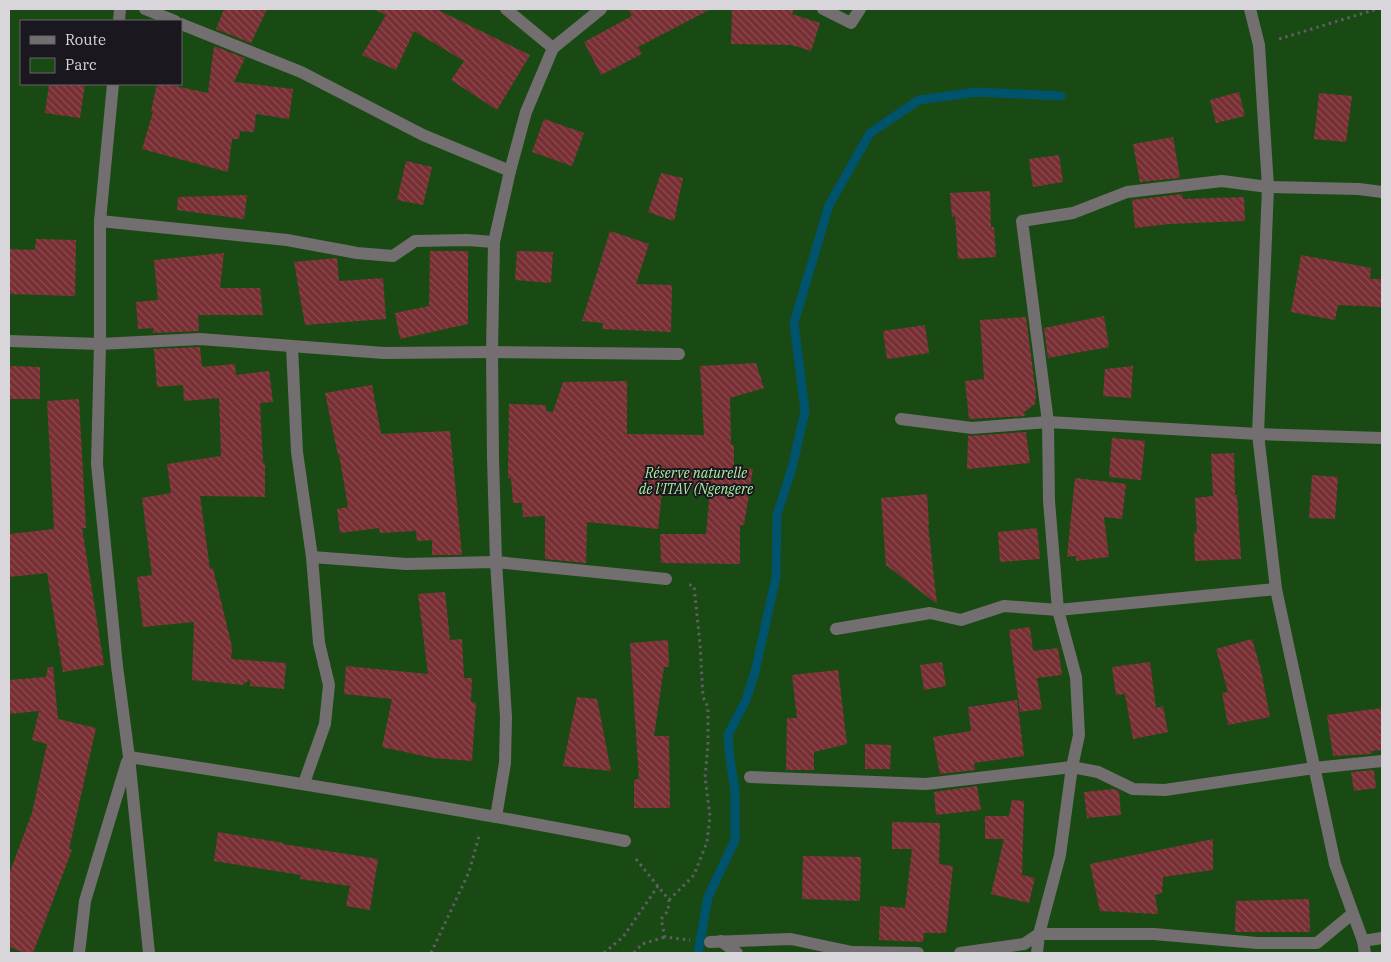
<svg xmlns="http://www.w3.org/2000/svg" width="1391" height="962" font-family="'IBM Plex Serif',serif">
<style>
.park{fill:#194a14;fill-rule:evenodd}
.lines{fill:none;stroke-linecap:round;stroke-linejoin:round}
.stream{stroke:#00536d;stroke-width:9}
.building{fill:url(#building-back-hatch)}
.path{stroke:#605e64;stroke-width:3;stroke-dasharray:2.5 4;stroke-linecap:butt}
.minor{stroke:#736e6f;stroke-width:12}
.labels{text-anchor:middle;stroke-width:4;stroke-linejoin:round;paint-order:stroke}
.park-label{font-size:14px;font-style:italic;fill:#a7ef9d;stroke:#1a171e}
</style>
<defs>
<pattern id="building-back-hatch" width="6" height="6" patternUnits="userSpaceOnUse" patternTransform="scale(1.25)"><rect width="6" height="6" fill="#772f33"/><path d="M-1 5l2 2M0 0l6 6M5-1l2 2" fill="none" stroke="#8a4c50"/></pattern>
</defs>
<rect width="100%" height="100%" fill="#232027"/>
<path class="park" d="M9,9H1382V953H9ZM21,21H181V84H21Z"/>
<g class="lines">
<polyline class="stream" points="698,953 708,897 735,840 735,790 730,759 728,735 746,700 755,672 776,577 777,515 792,468 805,411 794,323 829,205 870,133 919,100 977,92 1061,96"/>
</g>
<g class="building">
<polygon points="224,9 267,9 251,43 216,29"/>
<polygon points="374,9 436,9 530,55 497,110 451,80 464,61 414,31 396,70 362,55 386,15"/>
<polygon points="628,9 711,9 638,47 642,54 601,75 584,42 632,16"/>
<polygon points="732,9 794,9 792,14 820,23 811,51 792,45 731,44"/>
<polygon points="214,46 245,58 234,82 293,89 289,119 256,114 254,132 240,131 239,139 232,139 228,172 142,149 153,112 151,111 157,84 166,84 208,93"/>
<polygon points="49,84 85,84 80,118 45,113"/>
<polygon points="1239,92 1245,116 1216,123 1210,100"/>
<polygon points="1319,93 1352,96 1346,142 1314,139"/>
<polygon points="544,119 584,133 572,166 532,152"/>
<polygon points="1173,137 1180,178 1140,182 1133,144"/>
<polygon points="1059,155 1063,182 1033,187 1029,159"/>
<polygon points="406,161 432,167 423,205 397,200"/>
<polygon points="661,173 683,178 674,221 648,212"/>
<polygon points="990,191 991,227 994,227 996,257 958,259 955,216 952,217 950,193"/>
<polygon points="1182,194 1183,199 1244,197 1245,221 1169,224 1135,228 1132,200"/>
<polygon points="247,195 244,219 177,210 178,197"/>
<polygon points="610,231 649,244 636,284 672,285 671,332 602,329 603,323 582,321"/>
<polygon points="36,239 76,240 75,296 9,294 9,249 35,250"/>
<polygon points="430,251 468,251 468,324 400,339 395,313 429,306"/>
<polygon points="517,251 553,252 551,283 515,280"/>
<polygon points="224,253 220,288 260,288 263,315 198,315 199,331 153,333 153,328 138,329 136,302 158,300 154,260"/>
<polygon points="1301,255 1371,268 1370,279 1382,279 1382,307 1338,305 1335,320 1291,312"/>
<polygon points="337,258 339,281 383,278 386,319 305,325 294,262"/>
<polygon points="1104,316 1109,347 1048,358 1044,328"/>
<polygon points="1026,317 1036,394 1035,404 1024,412 1025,416 969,419 965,381 984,379 980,320"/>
<polygon points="925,325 929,353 887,359 883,331"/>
<polygon points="200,347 202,367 235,364 236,375 269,371 273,402 260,403 263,463 265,463 265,497 200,496 210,569 213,568 232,647 231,659 286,663 284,689 250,686 250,679 243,685 192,680 194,622 143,627 137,577 152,575 142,498 171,493 167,464 221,456 219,398 184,401 183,385 157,387 154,349"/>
<polygon points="756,363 764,388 730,398 731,445 734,445 734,466 753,469 744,525 740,525 740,564 661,563 660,534 706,534 710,490 663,483 658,529 587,522 586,563 545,559 545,516 523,517 522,503 513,503 511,478 508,478 509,404 546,405 546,411 553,412 563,382 627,381 627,434 704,435 700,366"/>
<polygon points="10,366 40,367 40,399 10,399"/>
<polygon points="1133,366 1131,398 1103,396 1105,369"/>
<polygon points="372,385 381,434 450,431 462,555 432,555 432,540 417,541 416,531 380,533 379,528 340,533 337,509 348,507 339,454 338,455 325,393"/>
<polygon points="79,399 86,528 82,528 104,665 63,672 47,573 9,577 9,534 54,529 47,401"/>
<polygon points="1026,432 1030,463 967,469 968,436"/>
<polygon points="1112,438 1145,441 1141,480 1109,477"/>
<polygon points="1234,453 1235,495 1237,495 1241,559 1195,561 1194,533 1197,532 1195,498 1213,496 1211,454"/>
<polygon points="1312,475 1338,477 1335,519 1309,518"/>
<polygon points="1075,478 1126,484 1122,519 1104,517 1109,557 1076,561 1076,556 1067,557"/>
<polygon points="927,494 929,525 928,525 937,604 886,565 881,498"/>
<polygon points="1037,528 1040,559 1000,562 998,532"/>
<polygon points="445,592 450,640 462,639 464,678 472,678 471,702 476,703 472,761 433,758 382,747 392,699 344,694 346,666 428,674 418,594"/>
<polygon points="1030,627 1033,651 1058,648 1062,675 1037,678 1042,709 1020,712 1009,630"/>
<polygon points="1252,639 1261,670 1270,717 1228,725 1222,693 1228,692 1216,649"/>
<polygon points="668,640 669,667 664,667 654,736 669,736 670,808 634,808 634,780 639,779 630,643"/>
<polygon points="942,662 946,686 924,690 920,665"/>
<polygon points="1150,662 1156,708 1163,706 1168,732 1133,739 1125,694 1116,695 1112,667"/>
<polygon points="48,667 53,667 58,719 96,728 69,849 72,850 33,953 26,953 9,947 9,874 32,813 47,744 32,740 39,711 9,714 9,680 46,677"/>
<polygon points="838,670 847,744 814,752 814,770 786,770 787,718 797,718 792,675"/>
<polygon points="577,697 597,699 611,771 563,766"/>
<polygon points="1017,700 1024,756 974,763 975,770 940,774 933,737 971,731 968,707"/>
<polygon points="1382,708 1382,750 1371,751 1372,754 1333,756 1327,715"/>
<polygon points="865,744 891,745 890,769 865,769"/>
<polygon points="1374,770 1376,788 1354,791 1351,772"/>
<polygon points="977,786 981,810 936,815 934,792"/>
<polygon points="1114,789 1119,791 1121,815 1087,818 1084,792"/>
<polygon points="1012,800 1024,801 1022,875 1035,878 1029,903 991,894 1004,839 985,839 985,816 1009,816"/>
<polygon points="892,822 940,823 939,864 953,866 946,933 924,933 923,942 879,940 880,906 905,908 912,849 892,849"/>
<polygon points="218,832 283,843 283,844 378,859 370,910 346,906 350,886 300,879 301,875 214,861"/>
<polygon points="1213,839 1213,870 1163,877 1162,893 1155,895 1158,914 1100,911 1090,864"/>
<polygon points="803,856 861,857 860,901 802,899"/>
<polygon points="1309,899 1310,932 1235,932 1236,901"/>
</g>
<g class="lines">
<g class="path">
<polyline points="1279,39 1377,9"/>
<polyline points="636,859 669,900 668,911 661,919 665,937 690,940"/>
<polyline points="669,900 694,875 707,842 710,817 705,777 708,745 708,707 703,697 700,644 694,586 687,584"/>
<polyline points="431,953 469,872 479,836"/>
<polyline points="604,953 623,937 658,886"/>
<polyline points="634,953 642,944 665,937"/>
</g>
<g class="minor">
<polyline points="145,9 175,21"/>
<polyline points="506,9 553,48"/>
<polyline points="823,9 851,23 860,9"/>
<polyline points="1250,9 1259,45 1268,187 1258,434 1276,589 1335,864 1363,941 1365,953"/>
<polyline points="119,21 120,9"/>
<polyline points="181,24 301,72 423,135 510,171"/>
<polyline points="113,84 100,221 100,344 97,464 117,666 129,757 149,953"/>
<polyline points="100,221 287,240 357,253 393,256 415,241 467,240 494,242"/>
<polyline points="9,341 100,344 200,339 384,353 492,352 679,354"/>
<polyline points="292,347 297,452 312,557"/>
<polyline points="901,419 972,428 1048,422 1258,434 1382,438"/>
<polyline points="836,629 930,613 961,620 1004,606 1058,610 1276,589"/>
<path d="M129,757C295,782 460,809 625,841"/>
<polyline points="750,777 926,784 1072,767 1098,772 1133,789 1165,790 1314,768 1382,761"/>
<polyline points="304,783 325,724 329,685 319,643 312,557 406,564 496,562 666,579"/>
<polyline points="496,817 505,763 506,717 496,562 493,458 492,352 494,242 510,171 526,112 553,48 601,9"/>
<polyline points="721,941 737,953"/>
<polyline points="1363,941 1382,938"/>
<polyline points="710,942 791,939 852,952 918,953"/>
<polyline points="79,953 85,901 127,762"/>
<polyline points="960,953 1024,944 1039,934 1154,934 1257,943 1317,943 1352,914"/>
<polyline points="1037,953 1039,934 1060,855 1072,767 1079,735 1076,677 1058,610 1049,501 1048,422 1022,221 1073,213 1127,192 1222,181 1268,187 1359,189 1382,192"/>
</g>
</g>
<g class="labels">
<g class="park-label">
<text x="696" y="478">Réserve naturelle<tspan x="696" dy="16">de l'ITAV (Ngengere</tspan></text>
</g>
</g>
<rect width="1391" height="962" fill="none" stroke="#d8d6db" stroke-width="20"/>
<rect x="20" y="20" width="162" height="65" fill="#1a171e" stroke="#66636a"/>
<rect x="30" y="36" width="25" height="8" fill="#736e6f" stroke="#66636a"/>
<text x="65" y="45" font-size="15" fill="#d8d6db">Route</text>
<rect x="30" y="58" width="25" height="15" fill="#194a14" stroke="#66636a"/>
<text x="65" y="70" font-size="15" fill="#d8d6db">Parc</text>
</svg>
